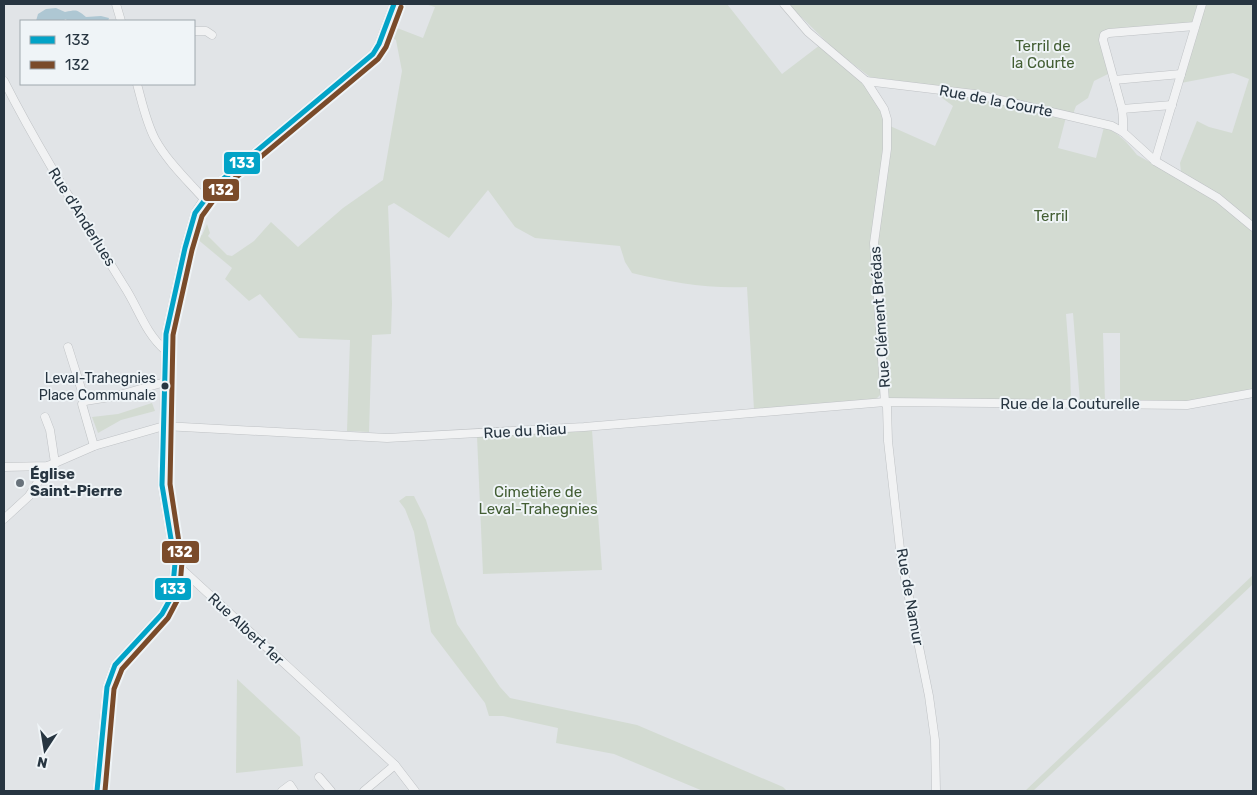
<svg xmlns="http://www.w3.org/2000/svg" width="1257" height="795" font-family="Rubik,sans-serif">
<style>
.green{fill:#d3dbd2}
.water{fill:#aec7d3}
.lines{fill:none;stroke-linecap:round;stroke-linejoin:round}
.minor-casing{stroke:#bfc2c5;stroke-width:9}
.minor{stroke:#f1f2f3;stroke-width:8}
.bus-1-casing{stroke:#eff4f7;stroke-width:9}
.bus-2-casing{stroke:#eff4f7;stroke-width:9}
.bus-1{stroke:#02a3c7;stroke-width:5}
.bus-2{stroke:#7a4b2a;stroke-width:5}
.bus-dot{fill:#273541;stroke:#eff4f7;stroke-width:2}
.poi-dot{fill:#68727b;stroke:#eff4f7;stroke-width:2}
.labels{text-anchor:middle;stroke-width:4;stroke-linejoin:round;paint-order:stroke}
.bus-label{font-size:14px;fill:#273541;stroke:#eff4f7;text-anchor:end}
.park-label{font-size:15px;fill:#435e34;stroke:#eff4f7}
.street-label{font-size:15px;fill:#273541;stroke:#eff4f7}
.poi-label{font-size:15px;font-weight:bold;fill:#273541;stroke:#eff4f7;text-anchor:start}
.line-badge{stroke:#eff4f7;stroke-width:2}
.badge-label{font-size:14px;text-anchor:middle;font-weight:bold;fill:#fff}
</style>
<rect width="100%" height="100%" fill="#e1e4e7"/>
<g class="green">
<path d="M425,4H727L782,74L820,45L861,80L882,112L886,133L872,242L882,393L875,400L754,410L747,287C708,289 670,282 632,273L625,262L620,246L535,238L515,227L488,190L449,238L394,203L388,206L392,303L391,334L372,335L369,432L347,431L350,340L299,338L260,294L249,301L225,279L232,268L196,238L202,235L207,224L210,233L208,236L227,255L232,256L254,241L271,222L298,247L343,208L383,180L402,71L396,40L390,36L392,26L423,38L435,7Z"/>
<polygon points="788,4 1200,4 1194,25 1104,32 1110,73 1094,81 1088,98 1076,106 1073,114 975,91 870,77 836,51"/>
<polygon points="1204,4 1253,4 1253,223 1223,197 1181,172 1180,163 1197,121 1209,127 1232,133 1249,79 1233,73 1181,83"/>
<path d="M934,92L966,96L1066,117L1058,148L1096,158L1104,127C1120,134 1126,141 1137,155L1216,199L1253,230V391L1197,402H1120V333H1103L1105,402H1080L1073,313L1066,314L1070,368L1071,401L889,398L887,397L876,247L890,126L935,146L953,106Z"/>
<polygon points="152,403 155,411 121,420 98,433 92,417 118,414"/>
<polygon points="592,430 602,570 483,574 477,436"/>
<polygon points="406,496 414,496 426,520 457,624 500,687 510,698 637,725 783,787 787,791 703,791 614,754 556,743 558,728 503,716 489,716 485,703 431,632 414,532 405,509 399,501"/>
<polygon points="1253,575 1253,584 1033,791 1025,791"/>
<polygon points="237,679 300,737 303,766 236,773"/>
</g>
<path class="water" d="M56,8L65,12C77,10 76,9 86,17L101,16L109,18L108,21H69L65,19L64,21H36L38,14L46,9Z"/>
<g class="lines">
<g class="minor-casing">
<g id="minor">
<polyline points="116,4 121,21"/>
<polyline points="784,4 808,32 866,81 884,109 887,119 887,149 874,243 885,402 887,407 888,441 901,558 929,696 935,740 936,791"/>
<polyline points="194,31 206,31 212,35"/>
<polyline points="1114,80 1181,74"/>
<path d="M4,81C40,152 83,219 124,286C138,307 145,333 165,350"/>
<polyline points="866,81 974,94 1112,126 1123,132 1155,161 1218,198 1253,227"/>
<path d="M137,84C142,102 146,122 155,139C167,161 187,180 204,199"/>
<polyline points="1122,109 1172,105"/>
<polyline points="1123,132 1123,119 1122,109 1103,40 1104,35 1109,33 1195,26"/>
<polyline points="1155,161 1202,4"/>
<polyline points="68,347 85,401"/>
<polyline points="45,417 50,430 55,463"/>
<polyline points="94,446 82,404 85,401 116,396 165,382"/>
<polyline points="4,467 48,466 94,446 164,426 387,438 584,427 885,402 1187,405 1253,393"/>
<polyline points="4,519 29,496 48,466"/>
<polyline points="175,563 395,765 415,791"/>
<polyline points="319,777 331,791"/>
<polyline points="97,791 107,687 115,665 162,614 172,596 175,563 162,485 166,334 185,248 195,213 204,199 216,185 373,54 379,44 394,4"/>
<polyline points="282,791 290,785 294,791"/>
<polyline points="364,791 395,765"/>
</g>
</g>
<use href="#minor" class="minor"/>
<g class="bus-1-casing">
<polyline id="bus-1" points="97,791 107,687 115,665 162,614 172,596 175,563 162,485 166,334 185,248 195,213 216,185 373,54 379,44 394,4"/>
</g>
<g class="bus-2-casing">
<polyline id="bus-2" points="105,791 114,689 122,669 168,618 179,597 182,562 170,484 173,335 192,250 202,216 221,190 378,59 386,47 401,7"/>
</g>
<use href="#bus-1" class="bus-1"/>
<use href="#bus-2" class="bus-2"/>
</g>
<circle class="bus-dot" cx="165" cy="386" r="4.5"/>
<circle class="poi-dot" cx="20" cy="483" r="5"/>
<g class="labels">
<g class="bus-label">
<text x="156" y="383">Leval-Trahegnies<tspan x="156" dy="17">Place Communale</tspan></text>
</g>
<g class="park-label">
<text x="1043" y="51">Terril de<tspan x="1043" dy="17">la Courte</tspan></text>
<text x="1051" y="221">Terril</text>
<text x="538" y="497">Cimetière de<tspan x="538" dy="17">Leval-Trahegnies</tspan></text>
</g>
<g class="street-label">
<text transform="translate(996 101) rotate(11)" y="5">Rue de la Courte</text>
<text transform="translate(82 217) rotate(58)" y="5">Rue d'Anderlues</text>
<text transform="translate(880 317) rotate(-94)" y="5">Rue Clément Brédas</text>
<text x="1070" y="409">Rue de la Couturelle</text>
<text transform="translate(525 431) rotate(-3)" y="5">Rue du Riau</text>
<text transform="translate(910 597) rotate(80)" y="5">Rue de Namur</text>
<text transform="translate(246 629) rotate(43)" y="5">Rue Albert 1er</text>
</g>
<g class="poi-label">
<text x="30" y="479">Église<tspan x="30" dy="17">Saint-Pierre</tspan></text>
</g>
</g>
<g class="line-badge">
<rect x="223" y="151" width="38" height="24" rx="5" fill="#02a3c7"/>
<rect x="202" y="178" width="38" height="24" rx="5" fill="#7a4b2a"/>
<rect x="161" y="540" width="39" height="24" rx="5" fill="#7a4b2a"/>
<rect x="154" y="577" width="38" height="24" rx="5" fill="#02a3c7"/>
</g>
<g class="badge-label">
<text x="242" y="168">133</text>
<text x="221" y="195">132</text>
<text x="180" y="557">132</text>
<text x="173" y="594">133</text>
</g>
<rect width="1257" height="795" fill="none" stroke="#273541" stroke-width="10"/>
<rect x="20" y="20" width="175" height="65" fill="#eff4f7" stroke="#9fa8ae"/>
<rect x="30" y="36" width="25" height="8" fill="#02a3c7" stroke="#9fa8ae"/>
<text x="65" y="45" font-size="15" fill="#273541">133</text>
<rect x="30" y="61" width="25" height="8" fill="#7a4b2a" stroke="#9fa8ae"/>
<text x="65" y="70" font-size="15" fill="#273541">132</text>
<g transform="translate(45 750) rotate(192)" stroke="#eff4f7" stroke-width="4" paint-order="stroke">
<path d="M0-4L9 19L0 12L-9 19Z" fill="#273541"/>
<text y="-8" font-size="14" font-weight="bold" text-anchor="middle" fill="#273541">N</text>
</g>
</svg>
